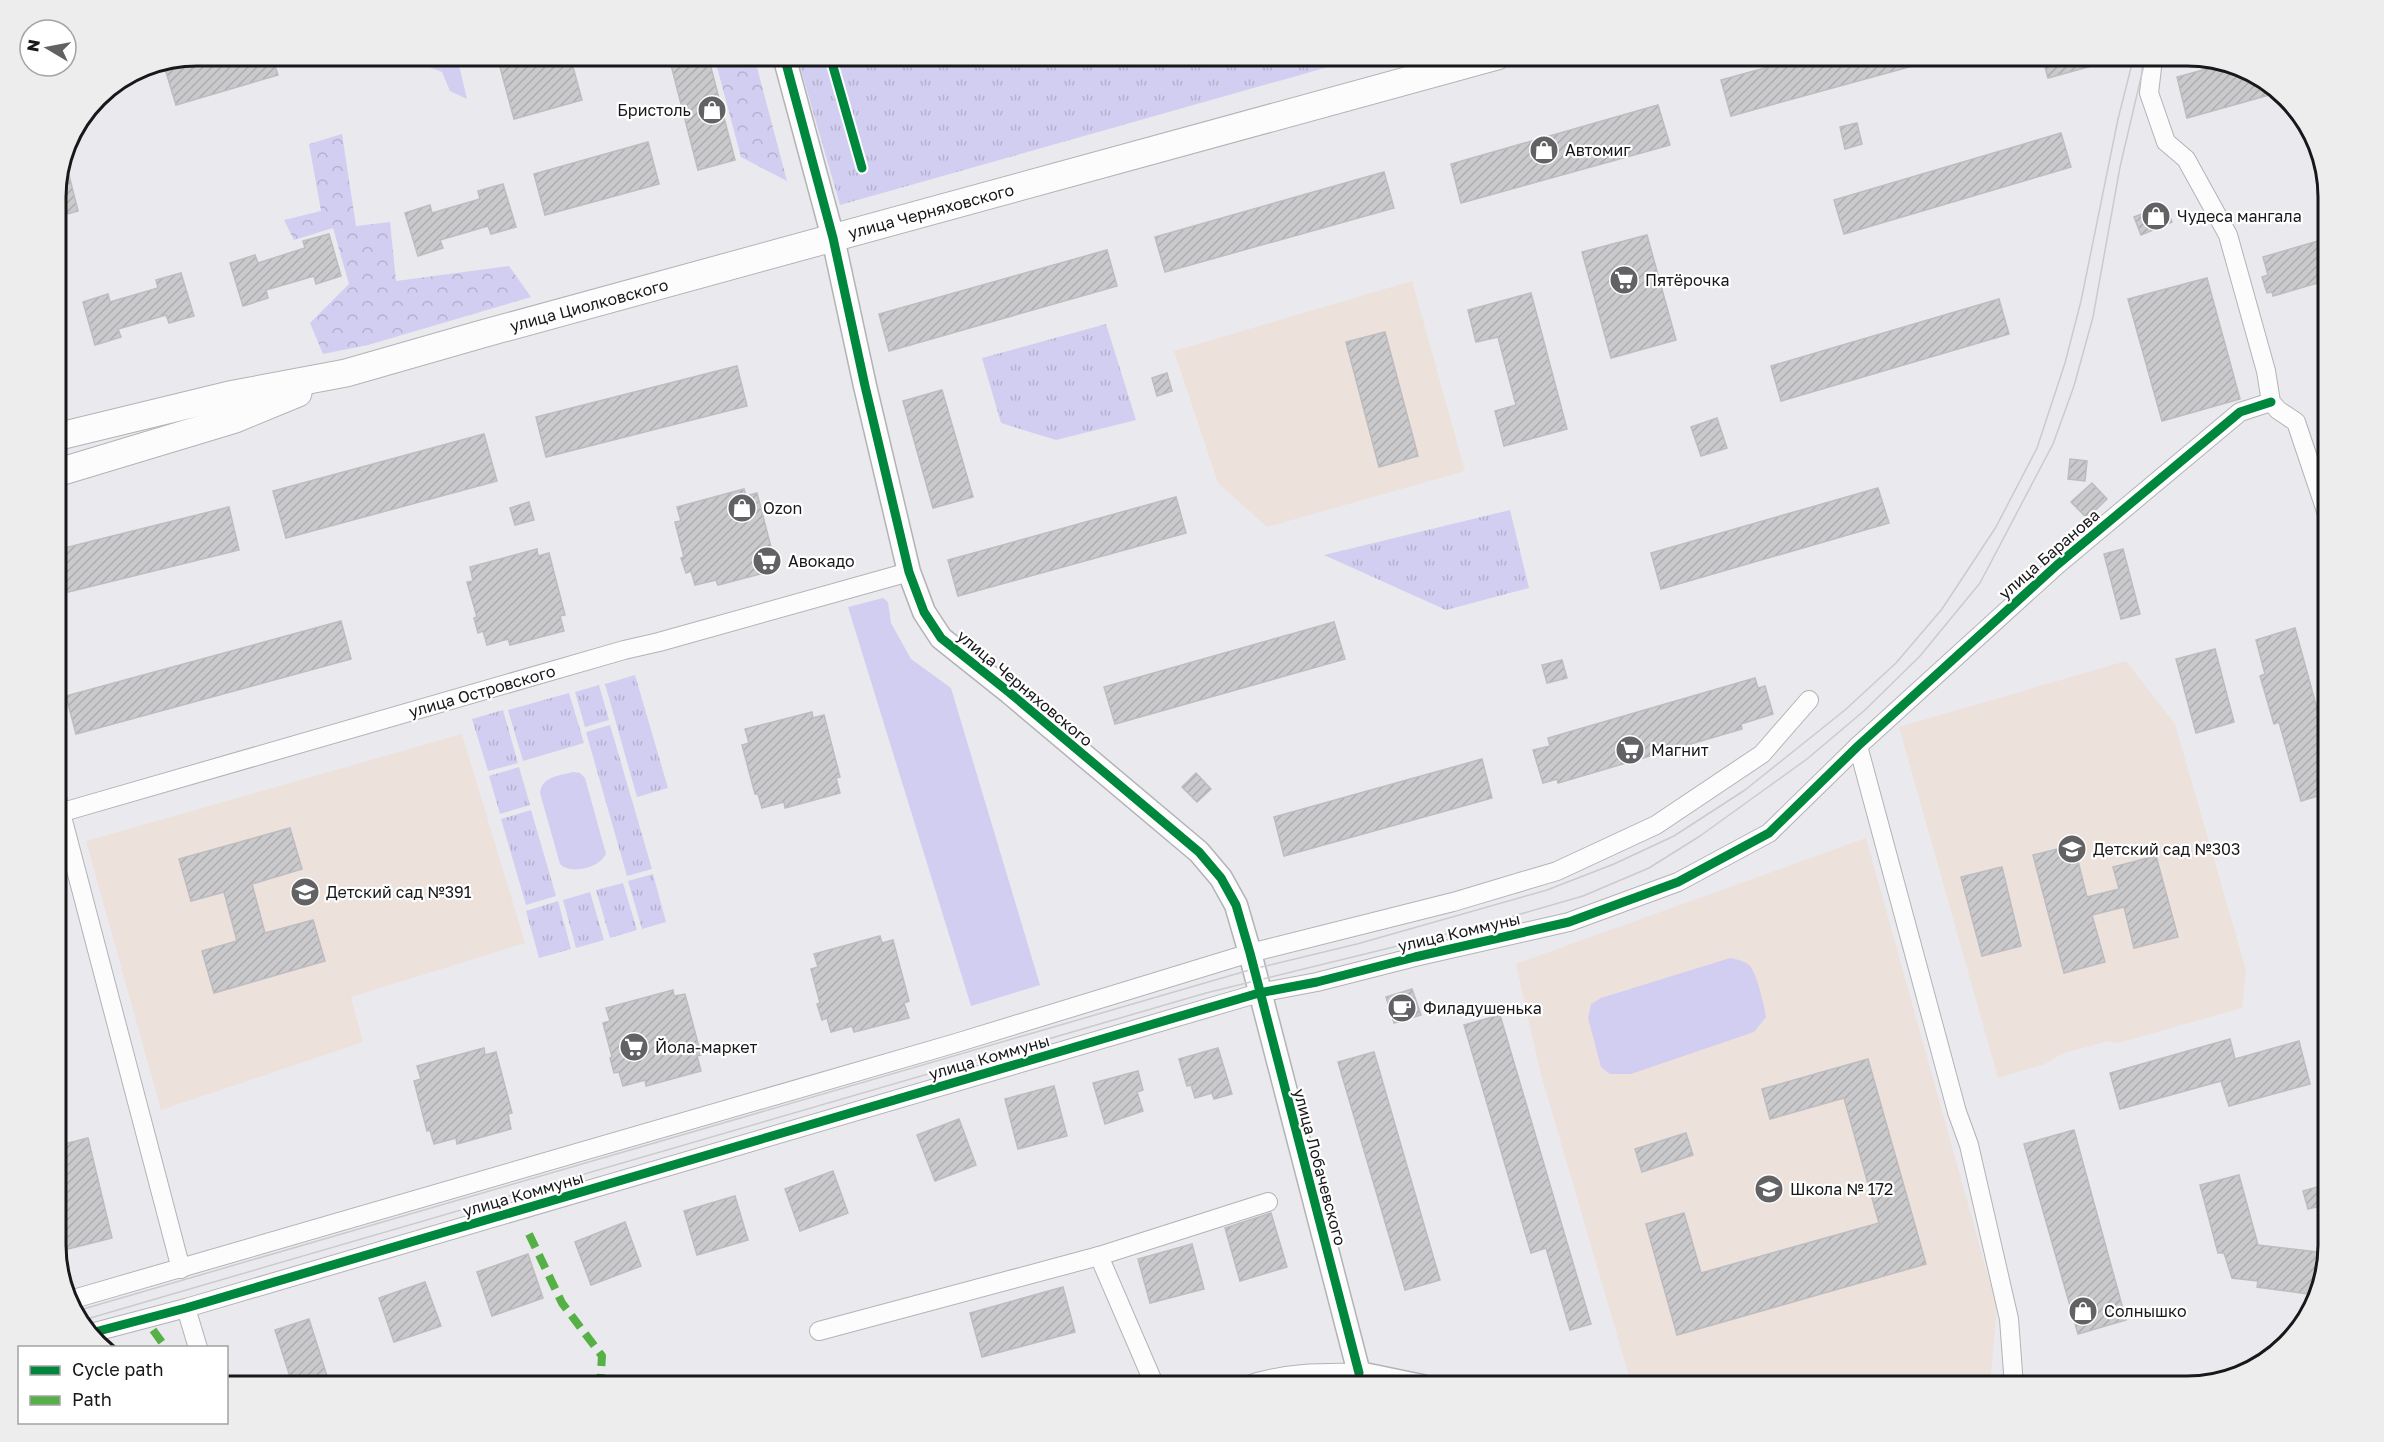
<svg xmlns="http://www.w3.org/2000/svg" width="2384" height="1442" font-family="'Golos Text',sans-serif">
<style>
.education{fill:#ede1dc}
.grass{fill:#d2cef1}
.forest{fill:url(#forest-crowns)}
.park{fill:url(#park-tufts)}
.building{fill:url(#building-hatch);stroke:#bdbcc0;stroke-width:1.5}
.lines{fill:none;stroke-linecap:round;stroke-linejoin:round}
.minor-casing{stroke:#b3b3b6;stroke-width:20}
.tertiary-casing{stroke:#b3b3b6;stroke-width:25}
.secondary-casing{stroke:#b3b3b6;stroke-width:29}
.minor{stroke:#fcfcfc;stroke-width:18}
.tertiary{stroke:#fcfcfc;stroke-width:22}
.secondary{stroke:#fcfcfc;stroke-width:27}
.tram{stroke:#cbcbcc;stroke-width:1.5}
.quiet{stroke:#55b145;stroke-width:8;stroke-dasharray:15 8;stroke-linecap:butt}
.cycleway-casing{stroke:#fff;stroke-width:13}
.cycleway{stroke:#00873e;stroke-width:9}
.labels{text-anchor:middle;stroke-width:4.5;stroke-linejoin:round;paint-order:stroke}
.poi-label{font-size:16px;fill:#18181a;stroke:#fff;text-anchor:start}
.street-label{font-size:16px;fill:#18181a;stroke:#fff}
.rim{fill:none;stroke:#18181a;stroke-width:3}
</style>
<defs>
<pattern id="forest-crowns" width="20" height="18" patternUnits="userSpaceOnUse" patternTransform="scale(1.5)"><rect width="20" height="18" fill="#d2cef1"/><path d="M2 6a3 3 0 1 1 6 0M12 15a3 3 0 1 1 6 0" fill="none" stroke="#b4b0ce"/></pattern>
<pattern id="park-tufts" width="24" height="20" patternUnits="userSpaceOnUse" patternTransform="scale(1.5)"><rect width="24" height="20" fill="#d2cef1"/><path d="M3 7l-1-3M5 7V3M7 7l1-3M15 17l-1-3M17 17v-4M19 17l1-3" fill="none" stroke="#b4b0ce"/></pattern>
<pattern id="building-hatch" width="6" height="6" patternUnits="userSpaceOnUse" patternTransform="scale(1.5)"><rect width="6" height="6" fill="#cac9cc"/><path d="M-1 1l2-2M0 6l6-6M5 7l2-2" fill="none" stroke="#adacaf"/></pattern>
</defs>
<rect width="100%" height="100%" fill="#eae9ee"/>
<g class="education">
<polygon points="1412,281 1465,471 1267,527 1218,483 1174,351"/>
<polygon points="2126,661 2175,724 2246,970 2242,1008 2118,1043 2108,1041 2061,1054 2045,1064 1998,1078 1899,727"/>
<polygon points="462,734 525,943 351,997 363,1042 161,1110 86,841"/>
<polygon points="1866,838 1997,1308 1990,1386 1716,1386 1629,1376 1540,1071 1516,964"/>
</g>
<g class="grass">
<polygon points="458,61 467,99 450,91 442,72 421,64"/>
<polygon points="883,598 888,602 891,623 911,659 951,688 1040,985 971,1006 848,607"/>
<path d="M573,772L580,773L585,778L606,854C599,868 571,875 560,864L540,793C542,776 559,776 573,772Z"/>
<path d="M1730,958C1737,959 1744,961 1749,965C1757,973 1764,1005 1766,1017L1754,1032L1631,1074H1610L1601,1067L1588,1018L1591,1004L1601,998Z"/>
</g>
<g class="forest">
<polygon points="714,56 754,56 787,181 741,157"/>
<polygon points="342,134 356,226 390,222 396,281 509,266 531,297 368,345 323,354 310,323 349,284 333,228 294,240 284,220 321,211 309,144"/>
</g>
<g class="park">
<polygon points="797,56 1367,56 840,205"/>
<polygon points="1106,324 1136,420 1056,440 1001,423 982,358"/>
<polygon points="1510,510 1529,588 1446,610 1324,555"/>
<polygon points="635,675 668,788 637,797 605,684"/>
<polygon points="599,685 609,720 585,727 575,692"/>
<polygon points="569,693 584,743 523,761 508,710"/>
<polygon points="503,710 518,763 488,771 472,719"/>
<polygon points="610,725 652,869 627,876 586,732"/>
<polygon points="519,767 530,805 500,814 489,776"/>
<polygon points="531,810 556,896 526,905 501,819"/>
<polygon points="653,874 666,922 642,929 628,881"/>
<polygon points="623,883 637,930 610,938 596,890"/>
<polygon points="590,892 604,940 576,948 563,900"/>
<polygon points="558,901 571,949 539,958 526,911"/>
</g>
<g class="building">
<polygon points="197,56 272,56 278,75 176,105 163,62"/>
<polygon points="497,56 570,56 582,100 514,119"/>
<polygon points="693,56 708,56 735,160 698,170 670,61"/>
<polygon points="1808,56 1930,56 1931,61 1731,116 1721,80"/>
<polygon points="2042,56 2109,56 2110,61 2048,78"/>
<polygon points="2221,65 2258,75 2276,93 2187,118 2177,77"/>
<polygon points="1658,105 1670,145 1461,203 1451,164"/>
<polygon points="1857,123 1862,144 1845,149 1840,127"/>
<polygon points="2061,133 2071,167 1844,234 1834,200"/>
<polygon points="648,142 659,184 545,215 534,174"/>
<polygon points="64,155 78,211 56,217 56,188"/>
<polygon points="1384,172 1394,208 1165,272 1155,237"/>
<polygon points="503,184 516,227 491,234 488,226 440,240 443,248 418,256 405,213 430,205 432,213 480,199 478,191"/>
<polygon points="2165,205 2172,222 2141,235 2134,217"/>
<polygon points="329,234 341,276 316,284 314,276 266,290 268,298 243,306 230,263 255,255 258,263 305,248 303,241"/>
<polygon points="1647,235 1676,340 1611,358 1582,252"/>
<polygon points="2328,238 2328,280 2273,296 2272,292 2267,293 2262,277 2268,275 2263,257"/>
<polygon points="1107,250 1117,286 889,351 879,314"/>
<polygon points="181,273 194,316 169,323 166,315 118,329 121,337 95,345 83,302 108,294 110,302 158,288 156,280"/>
<polygon points="2207,278 2240,399 2162,421 2128,299"/>
<polygon points="1531,293 1567,429 1504,446 1495,411 1516,405 1498,337 1476,342 1468,310"/>
<polygon points="1999,299 2009,334 1781,401 1771,366"/>
<polygon points="1385,332 1418,456 1379,467 1346,342"/>
<polygon points="737,366 747,406 546,457 536,417"/>
<polygon points="1167,373 1172,391 1157,396 1152,378"/>
<polygon points="942,390 973,497 933,508 903,401"/>
<polygon points="1717,418 1727,448 1701,456 1691,427"/>
<polygon points="484,434 497,481 286,538 273,491"/>
<polygon points="2070,459 2087,461 2085,481 2068,479"/>
<polygon points="2092,483 2107,499 2087,518 2071,502"/>
<polygon points="1878,488 1889,523 1661,589 1651,553"/>
<polygon points="744,489 746,496 757,493 773,555 768,556 772,571 718,585 716,580 695,585 691,571 686,573 681,558 684,557 675,522 681,521 677,507"/>
<polygon points="1176,497 1186,533 958,596 948,560"/>
<polygon points="529,502 534,520 515,525 510,508"/>
<polygon points="229,507 239,550 56,595 56,550"/>
<polygon points="537,549 538,556 549,553 565,615 560,616 564,631 510,645 508,639 487,645 483,631 478,633 474,618 477,617 467,582 473,581 470,567"/>
<polygon points="2123,549 2140,614 2121,619 2104,554"/>
<polygon points="341,621 351,659 76,734 66,696"/>
<polygon points="1334,622 1345,659 1115,724 1104,687"/>
<polygon points="2295,628 2328,749 2328,793 2301,801 2279,722 2274,724 2260,676 2265,674 2256,640"/>
<polygon points="2215,649 2234,722 2196,733 2176,659"/>
<polygon points="1562,660 1567,678 1547,683 1542,665"/>
<polygon points="1755,678 1758,688 1765,686 1773,714 1741,724 1742,729 1558,783 1557,779 1543,783 1533,750 1550,746 1548,738"/>
<polygon points="812,712 813,718 824,715 840,777 836,778 840,793 785,808 784,802 762,808 758,794 755,794 742,745 749,743 745,729"/>
<polygon points="1482,759 1492,798 1284,856 1274,817"/>
<polygon points="1196,773 1211,789 1197,802 1182,787"/>
<polygon points="290,828 302,869 252,884 265,933 313,920 325,961 214,993 202,951 237,941 224,892 191,901 179,859"/>
<polygon points="2074,845 2087,897 2119,889 2113,867 2156,856 2178,937 2134,948 2124,907 2092,915 2105,962 2064,973 2033,855"/>
<polygon points="2002,867 2021,946 1982,956 1961,877"/>
<polygon points="880,936 882,943 893,940 909,1001 904,1003 909,1018 854,1032 852,1026 831,1032 827,1018 822,1020 817,1004 820,1003 811,969 818,967 814,954"/>
<polygon points="1412,989 1421,1015 1394,1023 1386,997"/>
<polygon points="673,990 674,996 685,994 701,1055 697,1056 701,1071 646,1086 645,1080 623,1086 619,1072 614,1073 610,1058 612,1057 603,1023 610,1021 606,1008"/>
<polygon points="1500,1015 1591,1324 1570,1330 1546,1248 1531,1253 1464,1025"/>
<polygon points="2230,1039 2235,1059 2299,1041 2310,1084 2229,1106 2221,1081 2120,1109 2110,1073"/>
<polygon points="484,1048 485,1055 496,1052 512,1113 508,1114 511,1129 457,1144 456,1138 434,1144 430,1130 427,1131 414,1081 421,1079 417,1066"/>
<polygon points="1218,1048 1232,1094 1214,1099 1212,1093 1195,1098 1191,1085 1187,1086 1179,1059"/>
<polygon points="1374,1052 1440,1280 1405,1290 1338,1062"/>
<polygon points="1868,1059 1926,1264 1677,1335 1646,1224 1684,1213 1701,1273 1879,1223 1844,1098 1770,1119 1762,1089"/>
<polygon points="1138,1071 1143,1090 1137,1092 1143,1111 1105,1124 1093,1083"/>
<polygon points="1054,1086 1067,1136 1018,1149 1005,1099"/>
<polygon points="959,1119 976,1165 935,1181 917,1135"/>
<polygon points="2074,1130 2126,1320 2078,1334 2024,1144"/>
<polygon points="1686,1133 1693,1155 1642,1172 1635,1149"/>
<polygon points="88,1138 112,1238 56,1252 56,1146"/>
<polygon points="833,1171 848,1213 800,1231 785,1189"/>
<polygon points="2239,1175 2258,1245 2326,1253 2315,1295 2257,1287 2258,1281 2232,1278 2224,1253 2218,1253 2200,1185"/>
<polygon points="2328,1184 2328,1204 2308,1209 2303,1191"/>
<polygon points="735,1196 748,1240 697,1255 684,1211"/>
<polygon points="1271,1213 1287,1267 1240,1281 1225,1228"/>
<polygon points="625,1222 641,1266 591,1285 575,1242"/>
<polygon points="1192,1244 1204,1289 1150,1303 1138,1259"/>
<polygon points="528,1254 543,1298 492,1316 477,1272"/>
<polygon points="425,1282 441,1326 394,1342 379,1298"/>
<polygon points="1063,1287 1075,1332 982,1357 970,1313"/>
<polygon points="309,1319 327,1376 293,1386 275,1330"/>
</g>
<g class="lines">
<g class="minor-casing">
<g id="minor">
<polyline points="2157,56 2153,59 2149,93 2166,142 2186,159 2228,235 2266,371 2271,402 2278,410 2296,422 2328,517"/>
<polyline points="1858,746 1957,1112 1969,1145 2009,1319 2014,1386"/>
<polyline points="56,794 181,1269"/>
<polyline points="56,814 624,650 659,642 909,572"/>
<polyline points="1099,1256 1155,1386"/>
<polyline points="70,1300 956,1043 1250,953 1453,902 1557,871 1656,825 1762,754 1809,700"/>
<polyline points="186,1308 198,1348"/>
<polyline points="819,1331 1099,1256 1268,1202"/>
<polyline points="91,1333 186,1308 1259,993 1317,982 1415,957 1569,922 1678,882 1769,833 1858,746 2057,565 2240,412 2271,402"/>
<path d="M1245,1386C1282,1373 1320,1372 1359,1373"/>
</g>
</g>
<g class="tertiary-casing">
<polyline id="tertiary" points="784,56 833,238 865,386 909,572 924,612 941,638 1010,693 1199,852 1221,878 1236,905 1250,953 1359,1373 1422,1386"/>
</g>
<g class="secondary-casing">
<g id="secondary">
<polyline points="56,437 229,395 346,373 482,334 1497,56"/>
<polyline points="56,473 235,419 298,393"/>
</g>
</g>
<use href="#minor" class="minor"/>
<use href="#tertiary" class="tertiary"/>
<use href="#secondary" class="secondary"/>
<g class="tram">
<polyline points="73,1312 1253,969 1357,944 1547,890 1614,864 1674,836 1745,790 1845,710 1896,663 1942,609 1996,527 2037,448 2065,363 2081,301 2118,119 2134,56"/>
<polyline points="80,1321 1206,993 1475,927 1583,896 1649,868 1700,836 1750,800 1807,759 1865,710 1920,656 1980,583 2053,444 2074,386 2093,317 2120,167 2146,56"/>
</g>
<g class="quiet">
<polyline points="529,1234 562,1303 602,1356 600,1386"/>
<polyline points="153,1330 166,1348"/>
</g>
<g class="cycleway-casing">
<g id="cycleway">
<polyline points="784,56 833,238 865,386 909,572 924,612 941,638 1010,693 1199,852 1221,878 1236,905 1250,953 1359,1373"/>
<polyline points="830,56 862,168"/>
<polyline points="91,1333 186,1308 1259,993 1317,982 1415,957 1569,922 1678,882 1769,833 1858,746 2057,565 2240,412 2271,402"/>
</g>
</g>
<use href="#cycleway" class="cycleway"/>
</g>
<defs>
<g id="shop-disc" transform="scale(1.5)"><circle r="9.5" fill="#626164" stroke="#fff"/><path d="M-5-2.5h2.3a2.7 3.5 0 0 1 5.4 0H5L5.5 6h-11ZM-1.5-2.5h3a1.5 2.3 0 0 0-3 0Z" fill="#fff"/></g>
<g id="supermarket-disc" transform="scale(1.5)"><circle r="9.5" fill="#626164" stroke="#fff"/><path d="M-6-5.5h2.5l.6 2H6L4.5 2H-2.5L-4.4-4H-6ZM-1.5 3.2a1.3 1.3 0 1 0 .1 0ZM3 3.2a1.3 1.3 0 1 0 .1 0Z" fill="#fff"/></g>
<g id="school-disc" transform="scale(1.5)"><circle r="9.5" fill="#626164" stroke="#fff"/><path d="M0-5L7-2L0 1L-7-2ZM-4 1L0 2.5L4 1V4Q0 6-4 4Z" fill="#fff"/></g>
<g id="cafe-disc" transform="scale(1.5)"><circle r="9.5" fill="#626164" stroke="#fff"/><path d="M-5.5-4.5H6V0H3Q3 3.5 0 3.5H-2.5Q-5.5 3.5-5.5 0ZM3-3.2v2h1.7v-2ZM-6 4.5H4V6H-6Z" fill="#fff"/></g>
</defs>
<g fill-rule="evenodd">
<use href="#shop-disc" x="712" y="110"/>
<use href="#shop-disc" x="1544" y="150"/>
<use href="#shop-disc" x="2156" y="216"/>
<use href="#supermarket-disc" x="1624" y="280"/>
<use href="#shop-disc" x="742" y="508"/>
<use href="#supermarket-disc" x="767" y="561"/>
<use href="#supermarket-disc" x="1630" y="750"/>
<use href="#school-disc" x="2072" y="849"/>
<use href="#school-disc" x="305" y="892"/>
<use href="#cafe-disc" x="1402" y="1008"/>
<use href="#supermarket-disc" x="634" y="1047"/>
<use href="#school-disc" x="1769" y="1189"/>
<use href="#shop-disc" x="2083" y="1311"/>
</g>
<g class="labels">
<g class="poi-label">
<text x="691" y="116" text-anchor="end">Бристоль</text>
<text x="1565" y="156">Автомиг</text>
<text x="2177" y="222">Чудеса мангала</text>
<text x="1645" y="286">Пятёрочка</text>
<text x="763" y="514">Ozon</text>
<text x="788" y="567">Авокадо</text>
<text x="1651" y="756">Магнит</text>
<text x="2093" y="855">Детский сад №303</text>
<text x="326" y="898">Детский сад №391</text>
<text x="1423" y="1014">Филадушенька</text>
<text x="655" y="1053">Йола-маркет</text>
<text x="1790" y="1195">Школа № 172</text>
<text x="2104" y="1317">Солнышко</text>
</g>
<g class="street-label">
<text transform="translate(931 211) rotate(-15)" y="6">улица Черняховского</text>
<text transform="translate(589 305) rotate(-15)" y="6">улица Циолковского</text>
<text transform="translate(2049 554) rotate(-41)" y="6">улица Баранова</text>
<text transform="translate(1025 688) rotate(40)" y="6">улица Черняховского</text>
<text transform="translate(482 691) rotate(-16)" y="6">улица Островского</text>
<text transform="translate(1459 932) rotate(-13)" y="6">улица Коммуны</text>
<text transform="translate(989 1057) rotate(-16)" y="6">улица Коммуны</text>
<text transform="translate(1320 1167) rotate(75)" y="6">улица Лобачевского</text>
<text transform="translate(523 1194) rotate(-16)" y="6">улица Коммуны</text>
</g>
</g>
<path d="M0 0H2384V1442H0ZM197 66H2187A131 131 0 0 1 2318 197V1245A131 131 0 0 1 2187 1376H197A131 131 0 0 1 66 1245V197A131 131 0 0 1 197 66Z" fill="#ededed" fill-rule="evenodd"/>
<path class="rim" d="M197 66H2187A131 131 0 0 1 2318 197V1245A131 131 0 0 1 2187 1376H197A131 131 0 0 1 66 1245V197A131 131 0 0 1 197 66Z"/>
<rect x="18" y="1346" width="210" height="78" fill="#ffffff" stroke="#a3a3a3" stroke-width="1.5"/>
<rect x="30" y="1366" width="30" height="9" fill="#00873e" stroke="#a3a3a3" stroke-width="1.5"/>
<text x="72" y="1376" font-size="18" fill="#18181a">Cycle path</text>
<rect x="30" y="1396" width="30" height="9" fill="#55b145" stroke="#a3a3a3" stroke-width="1.5"/>
<text x="72" y="1406" font-size="18" fill="#18181a">Path</text>
<g transform="translate(48 48) rotate(280)"><circle r="28" fill="#ffffff" stroke="#a3a3a3" stroke-width="1.5"/>
<path d="M0-4.5L10 22L0 15L-10 22Z" fill="#626164"/>
<text y="-9" font-size="16" font-weight="bold" text-anchor="middle" fill="#18181a">N</text>
</g>
</svg>
